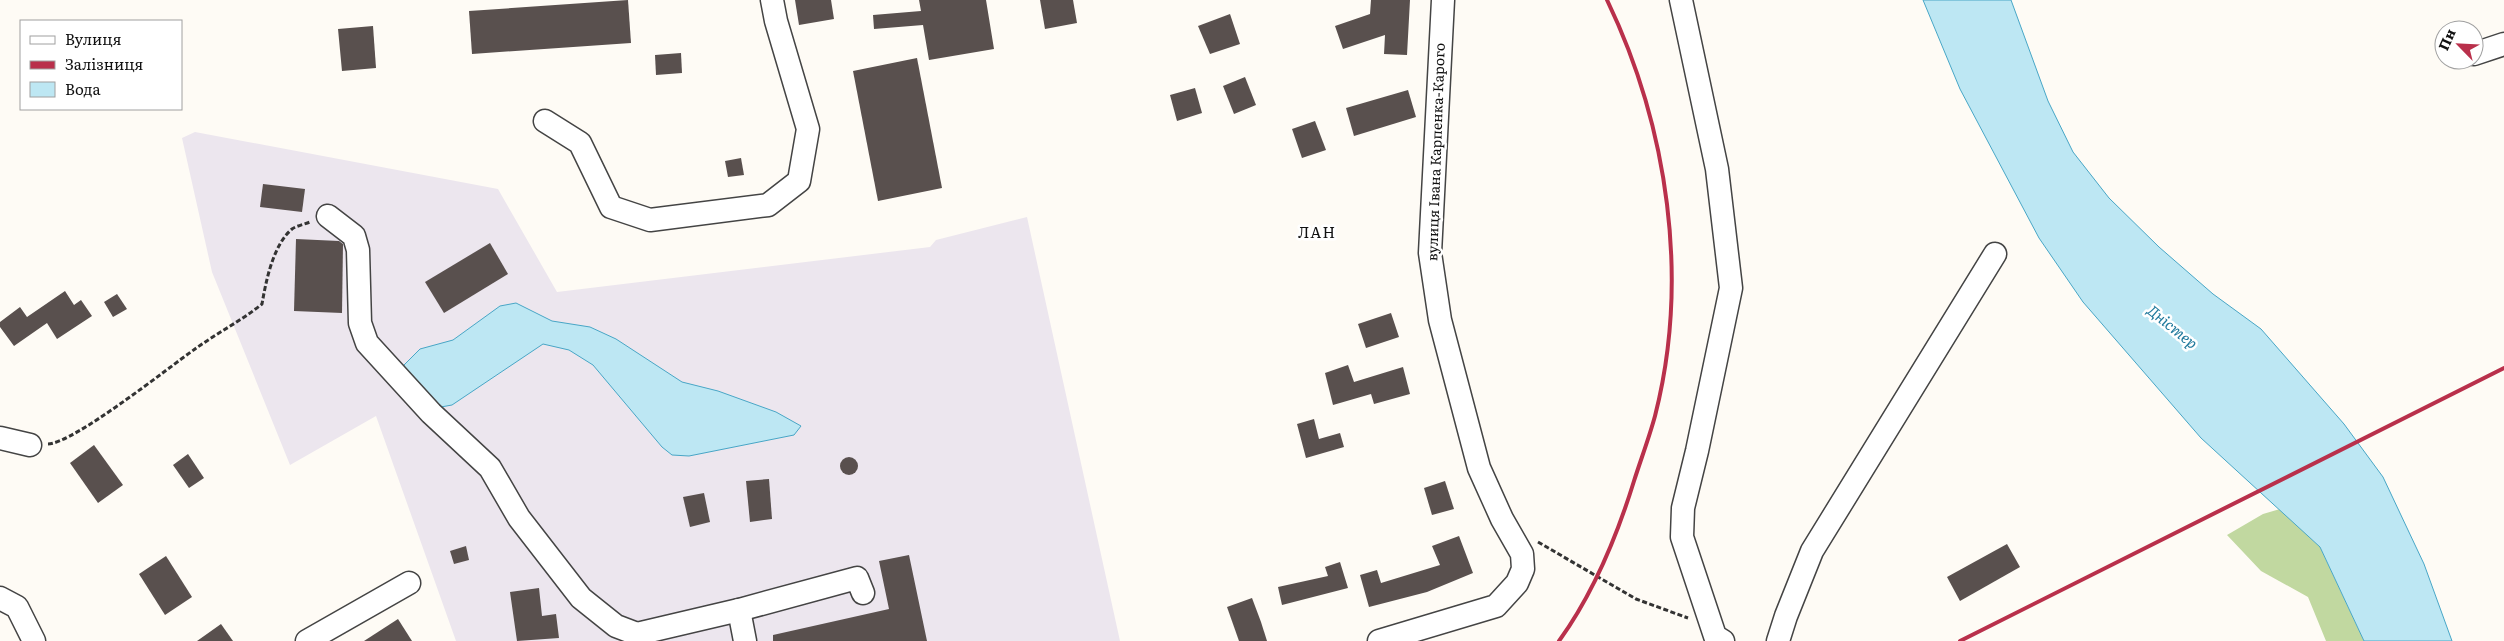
<svg xmlns="http://www.w3.org/2000/svg" width="2504" height="641" font-family="Literata,serif">
<style>
.industrial{fill:#ece6ee}
.forest{fill:#c1d8a0}
.water{fill:#bde7f3;stroke:#48a6c6}
.building{fill:#59504e}
.lines{fill:none;stroke-linecap:round;stroke-linejoin:round}
.minor-casing{stroke:#444;stroke-width:25}
.path{stroke:#333;stroke-width:3;stroke-dasharray:5 2.5;stroke-linecap:butt}
.minor{stroke:#fff;stroke-width:22}
.rail{stroke:#b9304b;stroke-width:4}
.labels{text-anchor:middle;stroke-width:5;stroke-linejoin:round;paint-order:stroke}
.street-label{font-size:14px;fill:#111;stroke:#fff}
.neighbourhood-label{font-size:15px;letter-spacing:1px;fill:#111;stroke:#fff}
.water-label{font-size:15px;font-style:italic;fill:#20799c;stroke:#fff}
</style>
<rect width="100%" height="100%" fill="#fefbf5"/>
<polygon class="industrial" points="195,132 498,189 557,292 930,247 936,240 1027,217 1120,641 456,641 376,416 290,465 212,272 182,138"/>
<polygon class="forest" points="2280,509 2320,547 2364,641 2326,641 2308,597 2261,571 2227,535 2263,514"/>
<g class="water">
<polygon points="1923,0 2011,0 2048,101 2073,152 2109,198 2159,247 2213,294 2261,329 2344,424 2383,477 2424,564 2452,641 2364,641 2320,547 2201,438 2083,302 2039,238 1960,89"/>
<polygon points="516,303 552,321 590,327 616,339 682,382 718,391 776,412 801,426 794,435 689,456 672,455 662,447 593,365 569,350 543,344 452,405 441,407 404,377 404,365 420,349 453,340 500,306"/>
</g>
<g class="building">
<polygon points="628,0 631,43 472,54 469,11"/>
<polygon points="795,0 831,0 834,19 799,25"/>
<polygon points="919,0 986,0 994,49 929,60 923,25 874,29 873,15 921,11"/>
<polygon points="1040,0 1073,0 1077,23 1045,29"/>
<polygon points="1371,0 1410,0 1407,55 1384,54 1385,35 1343,49 1335,26 1370,14"/>
<polygon points="1230,14 1240,44 1210,54 1198,26"/>
<polygon points="373,26 376,68 342,71 338,29"/>
<polygon points="681,53 682,73 656,75 655,55"/>
<polygon points="917,58 942,188 878,201 853,71"/>
<polygon points="1245,77 1256,105 1234,114 1223,86"/>
<polygon points="1195,88 1202,113 1177,121 1170,95"/>
<polygon points="1408,90 1416,117 1354,136 1346,108"/>
<polygon points="1315,121 1326,150 1302,158 1292,129"/>
<polygon points="741,158 744,175 728,177 725,161"/>
<polygon points="263,184 305,189 302,212 260,207"/>
<polygon points="296,239 339,241 343,244 342,313 294,311"/>
<polygon points="490,243 508,274 444,313 425,282"/>
<polygon points="65,291 74,305 81,300 92,316 57,339 47,323 14,346 0,327 0,322 20,307 27,317"/>
<polygon points="117,294 127,309 113,317 104,302"/>
<polygon points="1391,313 1399,337 1366,348 1358,324"/>
<polygon points="1348,365 1354,382 1403,367 1410,394 1374,404 1371,394 1333,405 1325,373"/>
<polygon points="1314,419 1319,439 1340,433 1344,447 1306,458 1297,424"/>
<polygon points="94,445 123,485 98,503 70,463"/>
<polygon points="188,454 204,478 189,488 173,465"/>
<circle cx="849" cy="466" r="9"/>
<polygon points="769,479 772,519 750,522 746,481"/>
<polygon points="1445,481 1454,509 1432,515 1424,488"/>
<polygon points="704,493 710,522 690,527 683,497"/>
<polygon points="1459,536 1473,573 1427,592 1369,607 1360,575 1377,570 1381,583 1440,565 1432,546"/>
<polygon points="2007,544 2020,567 1960,601 1947,577"/>
<polygon points="466,546 469,560 454,564 450,551"/>
<polygon points="909,555 927,641 773,641 773,635 889,609 879,561"/>
<polygon points="166,556 192,597 165,615 139,574"/>
<polygon points="1340,562 1348,588 1282,605 1278,587 1328,576 1325,567"/>
<polygon points="539,588 542,616 556,614 559,638 517,641 510,592"/>
<polygon points="1252,598 1261,622 1267,641 1239,641 1227,607"/>
<polygon points="398,619 412,641 364,641"/>
<polygon points="221,624 233,641 197,641"/>
</g>
<g class="lines">
<g class="minor-casing">
<g id="minor">
<polyline points="1681,0 1717,169 1731,288 1697,451 1683,508 1682,537 1715,636 1723,641"/>
<polyline points="2474,54 2504,44"/>
<polyline points="545,121 580,143 611,207 650,220 768,205 799,181 808,129 776,21 772,0"/>
<polyline points="328,216 354,236 358,250 360,323 367,343 431,413 490,468 519,518 581,598 616,626 637,634 739,610 857,578 863,593"/>
<polyline points="0,438 30,445"/>
<polyline points="0,598 17,607 34,641"/>
<polyline points="739,610 745,641"/>
<polyline points="307,641 409,583"/>
<polyline points="1379,641 1496,606 1517,583 1523,569 1522,554 1502,519 1479,468 1440,320 1430,253 1443,0"/>
<polyline points="1778,641 1786,616 1812,551 1995,254"/>
</g>
</g>
<g class="path">
<path d="M48,444C74,443 168,368 195,349C217,333 241,321 262,304C266,281 273,245 292,229C296,226 305,224 310,222"/>
<polyline points="1538,542 1636,599 1688,618"/>
</g>
<use href="#minor" class="minor"/>
<g class="rail">
<path d="M1559,641C1593,594 1617,536 1634,481C1641,459 1649,438 1655,416C1690,279 1668,127 1607,0"/>
<polyline points="1960,641 2504,368"/>
</g>
</g>
<g class="labels">
<g class="street-label">
<text transform="translate(1436 152) rotate(-88)" y="5">вулиця Івана Карпенка-Карого</text>
</g>
<g class="neighbourhood-label">
<text x="1317" y="238">ЛАН</text>
</g>
<g class="water-label">
<text transform="translate(2172 327) rotate(39)" y="5">Дністер</text>
</g>
</g>
<rect x="20" y="20" width="162" height="90" fill="#ffffff" stroke="#a0a0a0"/>
<rect x="30" y="36" width="25" height="8" fill="#ffffff" stroke="#a0a0a0"/>
<text x="65" y="45" font-size="15" fill="#111111">Вулиця</text>
<rect x="30" y="61" width="25" height="8" fill="#b9304b" stroke="#a0a0a0"/>
<text x="65" y="70" font-size="15" fill="#111111">Залізниця</text>
<rect x="30" y="82" width="25" height="15" fill="#bde7f3" stroke="#a0a0a0"/>
<text x="65" y="95" font-size="15" fill="#111111">Вода</text>
<g transform="translate(2459 45) rotate(294)"><circle r="24" fill="#ffffff" stroke="#a0a0a0"/>
<path d="M0-4L9 19L0 12L-9 19Z" fill="#b9304b"/>
<text y="-8" font-size="14" font-weight="bold" text-anchor="middle" fill="#111111">Пн</text>
</g>
</svg>
